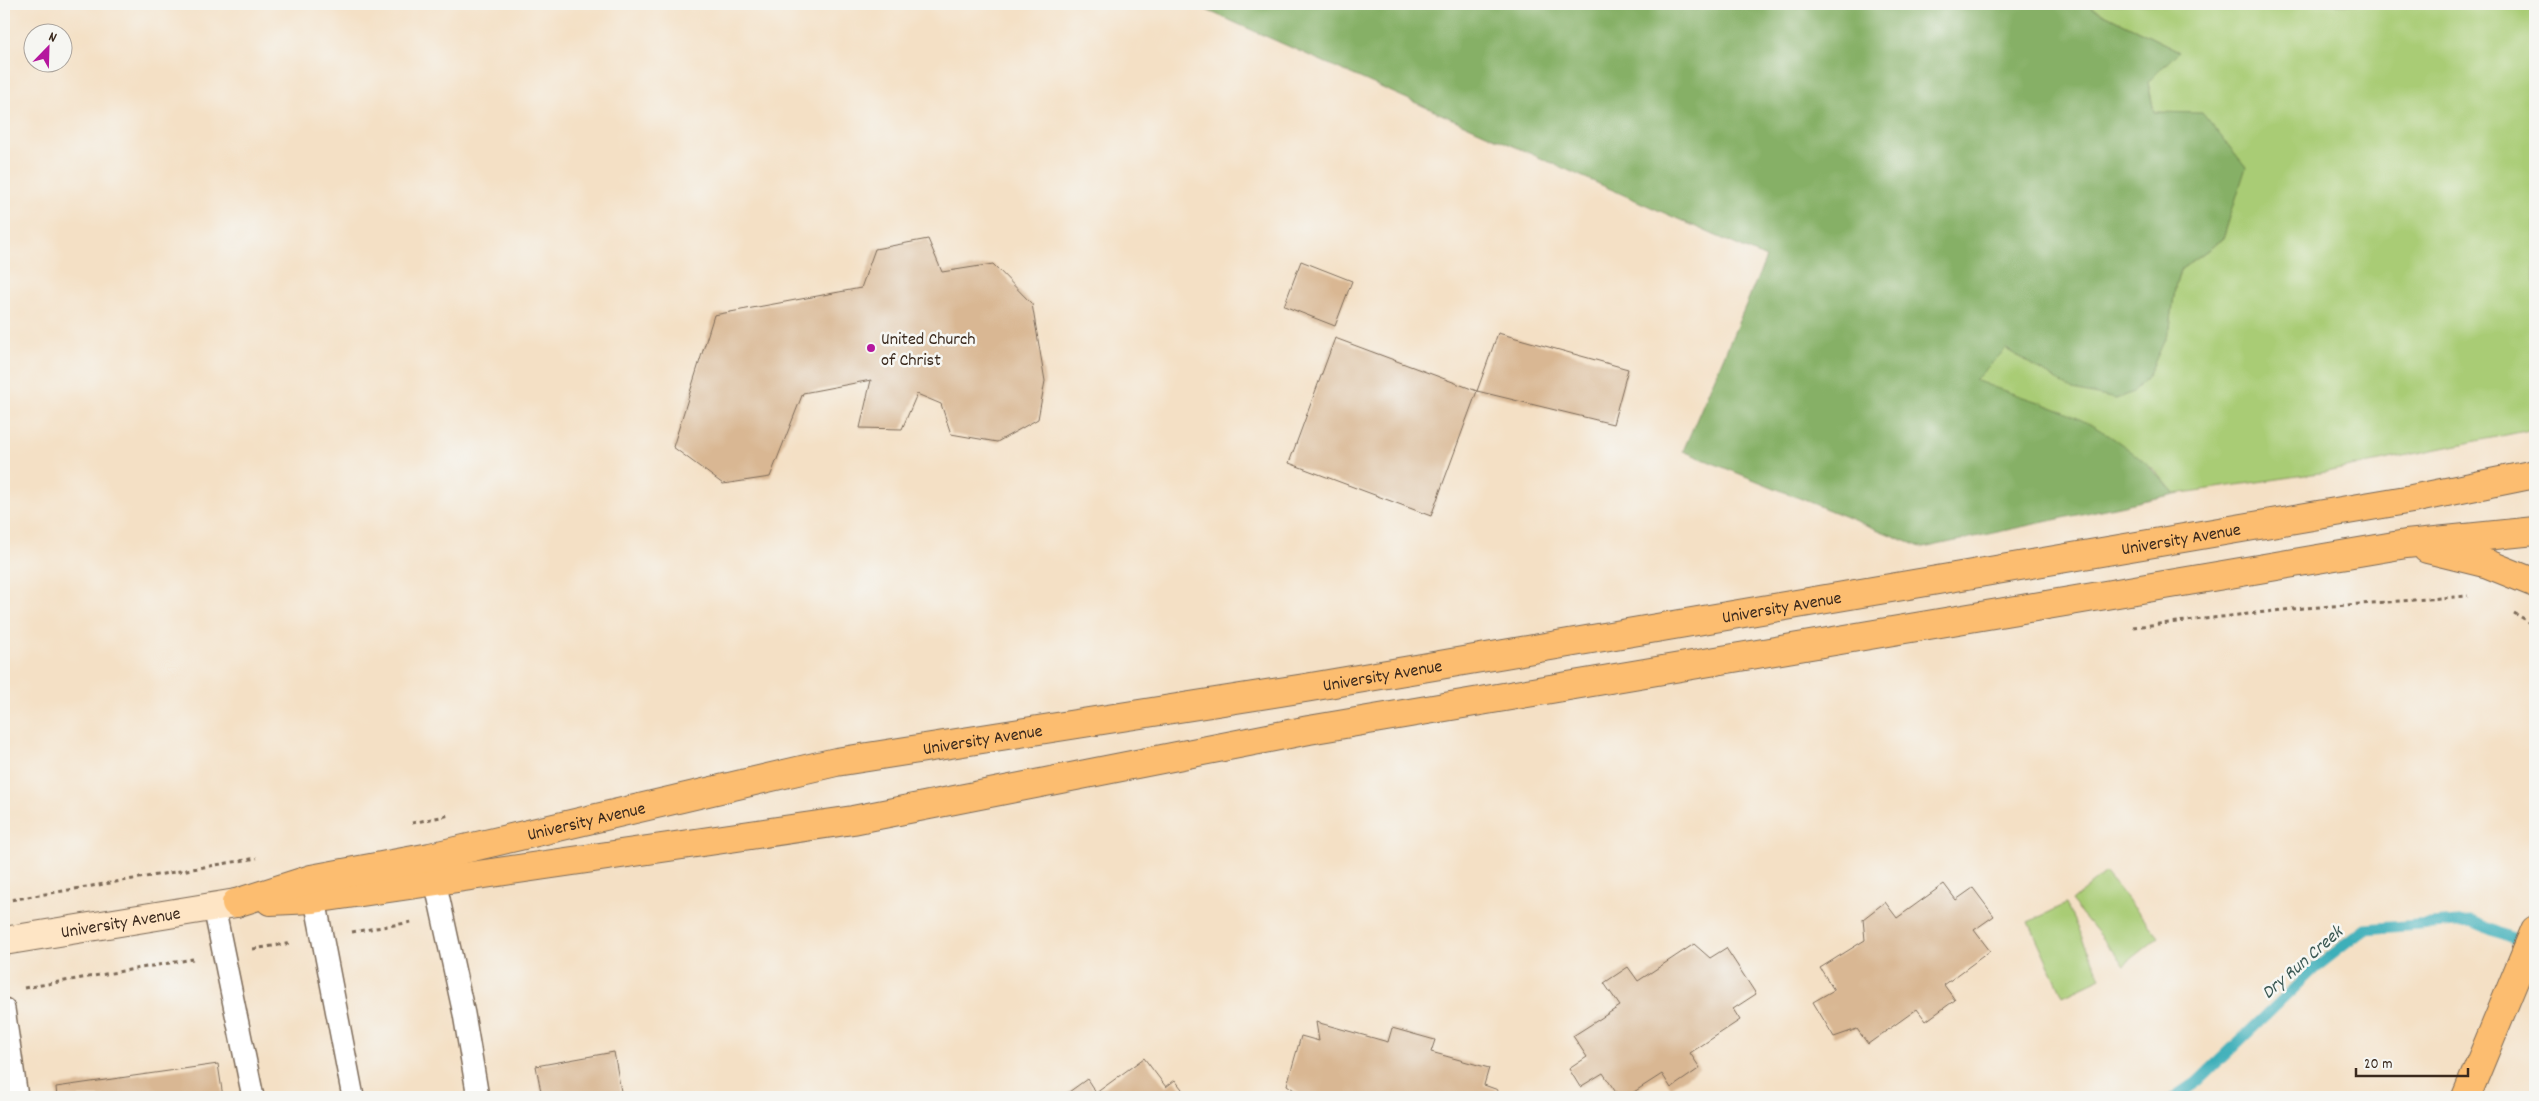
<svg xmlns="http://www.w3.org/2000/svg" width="2539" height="1101" font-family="Dekko,sans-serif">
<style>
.green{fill:#a9cc75;stroke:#727b4a}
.forest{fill:#86b066;stroke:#606d42}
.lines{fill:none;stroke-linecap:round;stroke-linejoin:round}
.stream{stroke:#3eafb9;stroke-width:11}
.building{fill:#d9b793}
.service-casing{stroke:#7c6a58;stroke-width:24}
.secondary-casing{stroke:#7c6a58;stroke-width:30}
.primary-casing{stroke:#7c6a58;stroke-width:30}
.path{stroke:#7c6a58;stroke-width:3;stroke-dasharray:4 4;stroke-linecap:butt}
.service{stroke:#fff;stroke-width:21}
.secondary{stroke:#fee5c5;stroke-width:28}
.primary{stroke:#fcbd6f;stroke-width:28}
.poi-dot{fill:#b5179e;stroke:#f6f6f2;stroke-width:2}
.labels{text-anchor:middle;stroke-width:5;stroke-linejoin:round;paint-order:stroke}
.poi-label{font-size:18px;fill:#3b2a1e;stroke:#f6f6f2;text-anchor:start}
.street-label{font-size:18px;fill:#3b2a1e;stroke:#f6f6f2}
.water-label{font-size:19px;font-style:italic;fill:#3c5954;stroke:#f6f6f2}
</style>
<rect width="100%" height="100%" fill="#f6f6f2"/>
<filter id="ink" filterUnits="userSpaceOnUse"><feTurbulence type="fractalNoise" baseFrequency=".02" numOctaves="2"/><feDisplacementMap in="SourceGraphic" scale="10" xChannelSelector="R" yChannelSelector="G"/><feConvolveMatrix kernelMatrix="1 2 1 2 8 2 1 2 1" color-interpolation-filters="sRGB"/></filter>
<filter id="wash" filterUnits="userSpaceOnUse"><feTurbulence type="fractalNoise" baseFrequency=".0096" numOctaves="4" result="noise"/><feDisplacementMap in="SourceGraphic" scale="20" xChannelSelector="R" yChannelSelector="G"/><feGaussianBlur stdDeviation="1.12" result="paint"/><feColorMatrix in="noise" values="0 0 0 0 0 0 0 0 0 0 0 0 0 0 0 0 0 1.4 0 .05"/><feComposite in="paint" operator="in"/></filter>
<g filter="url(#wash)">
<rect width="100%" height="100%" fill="#f4e0c5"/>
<g class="green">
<polygon points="2084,4 2535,4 2535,429 2326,472 2175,494 2154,469 1975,380 2006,349 2074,390 2170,328 2175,288 2180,270 2223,239 2245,167 2202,114 2154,112 2148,82 2179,51"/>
<polygon points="2105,873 2159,937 2124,965 2071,901"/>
<polygon points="2066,904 2101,978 2063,996 2029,922"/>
</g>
<path class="forest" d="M1193,4H2084L2179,51L2148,82L2154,112L2202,113L2246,167L2223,239L2180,270L2175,288L2170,328L2148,377L2133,392L2116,399L2073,390L2006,349L1975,380C2003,392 2034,399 2062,411C2107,430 2143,456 2175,494L1923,548L1683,451L1766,258Z"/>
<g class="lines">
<polyline class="stream" points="2175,1097 2197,1082 2314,969 2365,929 2471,921 2529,945"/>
</g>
<g id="blocks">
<g class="building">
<polygon points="928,239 942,272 993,264 1032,304 1045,381 1038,419 997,442 951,434 941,404 917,394 902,429 860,428 871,380 803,393 770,477 723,484 673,447 714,315 861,288 875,249"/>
<polygon points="1301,261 1352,281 1335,326 1284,306"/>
<polygon points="1498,333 1628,369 1613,424 1477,391"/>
<polygon points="1335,338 1477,391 1431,516 1289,463"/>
<polygon points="1944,884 1956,900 1973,888 1994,916 1974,930 1990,951 1944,985 1955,1000 1926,1021 1917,1009 1868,1044 1857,1029 1834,1037 1813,1002 1834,990 1820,968 1865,940 1863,919 1885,902 1897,918"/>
<polygon points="1694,944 1710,958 1726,948 1756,994 1733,1009 1740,1020 1690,1053 1700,1068 1671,1088 1662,1074 1626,1097 1619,1097 1603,1073 1580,1087 1569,1069 1587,1057 1573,1036 1620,1006 1604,983 1628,967 1638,981"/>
<polygon points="1316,1022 1388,1042 1392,1028 1435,1040 1431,1052 1489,1068 1484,1085 1498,1090 1496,1097 1304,1097 1287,1085 1301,1036 1319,1041"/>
<polygon points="614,1052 622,1097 542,1097 536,1066"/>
<polygon points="1144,1058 1166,1087 1175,1080 1188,1097 1062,1097 1087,1079 1096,1093"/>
<polygon points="218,1064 223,1097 57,1097 56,1087"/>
</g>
</g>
</g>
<g filter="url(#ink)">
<use href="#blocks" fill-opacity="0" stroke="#7c6a58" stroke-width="1"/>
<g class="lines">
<g class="service-casing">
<g id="service">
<polyline points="432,867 464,1014 478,1097"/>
<polyline points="312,884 353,1097"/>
<polyline points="214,907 253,1097"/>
<polyline points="4,1009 17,1097"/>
</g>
</g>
<g class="secondary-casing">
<g id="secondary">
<path id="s1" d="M4,941L236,903"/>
</g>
</g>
<g class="primary-casing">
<g id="primary">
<polyline points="2427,549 2488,564 2535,583"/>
<polyline points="270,901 314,899 853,820 1309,730 2406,544 2535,531"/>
<path id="s2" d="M236,903L311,879L430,857L836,762L1305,688L2412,499L2535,474"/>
<polyline points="2466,1097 2535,930"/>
</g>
</g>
<g class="path">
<polyline points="2514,613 2528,621 2535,628"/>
<polyline points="2133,627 2292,609 2468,596"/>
<polyline points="412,823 450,815"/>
<polyline points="4,901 257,858"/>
<polyline points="352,932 412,922"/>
<polyline points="253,949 292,943"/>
<polyline points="24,988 193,959"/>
</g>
<use href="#service" class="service"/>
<use href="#secondary" class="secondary"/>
<use href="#primary" class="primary"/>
</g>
</g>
<circle class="poi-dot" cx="871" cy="348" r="5"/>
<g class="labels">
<g class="poi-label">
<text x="881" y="344">United Church<tspan x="881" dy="21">of Christ</tspan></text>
</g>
<g class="street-label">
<text dy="6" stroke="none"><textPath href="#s2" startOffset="1980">University Avenue</textPath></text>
<text dy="6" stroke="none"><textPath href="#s2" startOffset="1575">University Avenue</textPath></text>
<text dy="6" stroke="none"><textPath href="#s2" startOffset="1170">University Avenue</textPath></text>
<text dy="6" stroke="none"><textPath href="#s2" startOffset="765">University Avenue</textPath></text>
<text dy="6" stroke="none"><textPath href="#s2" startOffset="360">University Avenue</textPath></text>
<text dy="6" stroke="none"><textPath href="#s1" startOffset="118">University Avenue</textPath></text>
</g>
<g class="water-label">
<text transform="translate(2301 961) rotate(-41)" y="7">Dry Run Creek</text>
</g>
</g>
<rect width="2539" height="1101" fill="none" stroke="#f6f6f2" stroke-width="20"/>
<g transform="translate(48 48) rotate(23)"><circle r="24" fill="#f6f6f2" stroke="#aba49d"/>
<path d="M0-4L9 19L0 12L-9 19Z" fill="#b5179e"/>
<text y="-8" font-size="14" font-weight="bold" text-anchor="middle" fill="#3b2a1e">N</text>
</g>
<path d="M2356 1068v8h112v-8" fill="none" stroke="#3b2a1e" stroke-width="2.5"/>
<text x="2364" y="1068" font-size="15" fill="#3b2a1e" stroke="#f6f6f2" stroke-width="4" paint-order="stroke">20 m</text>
</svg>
